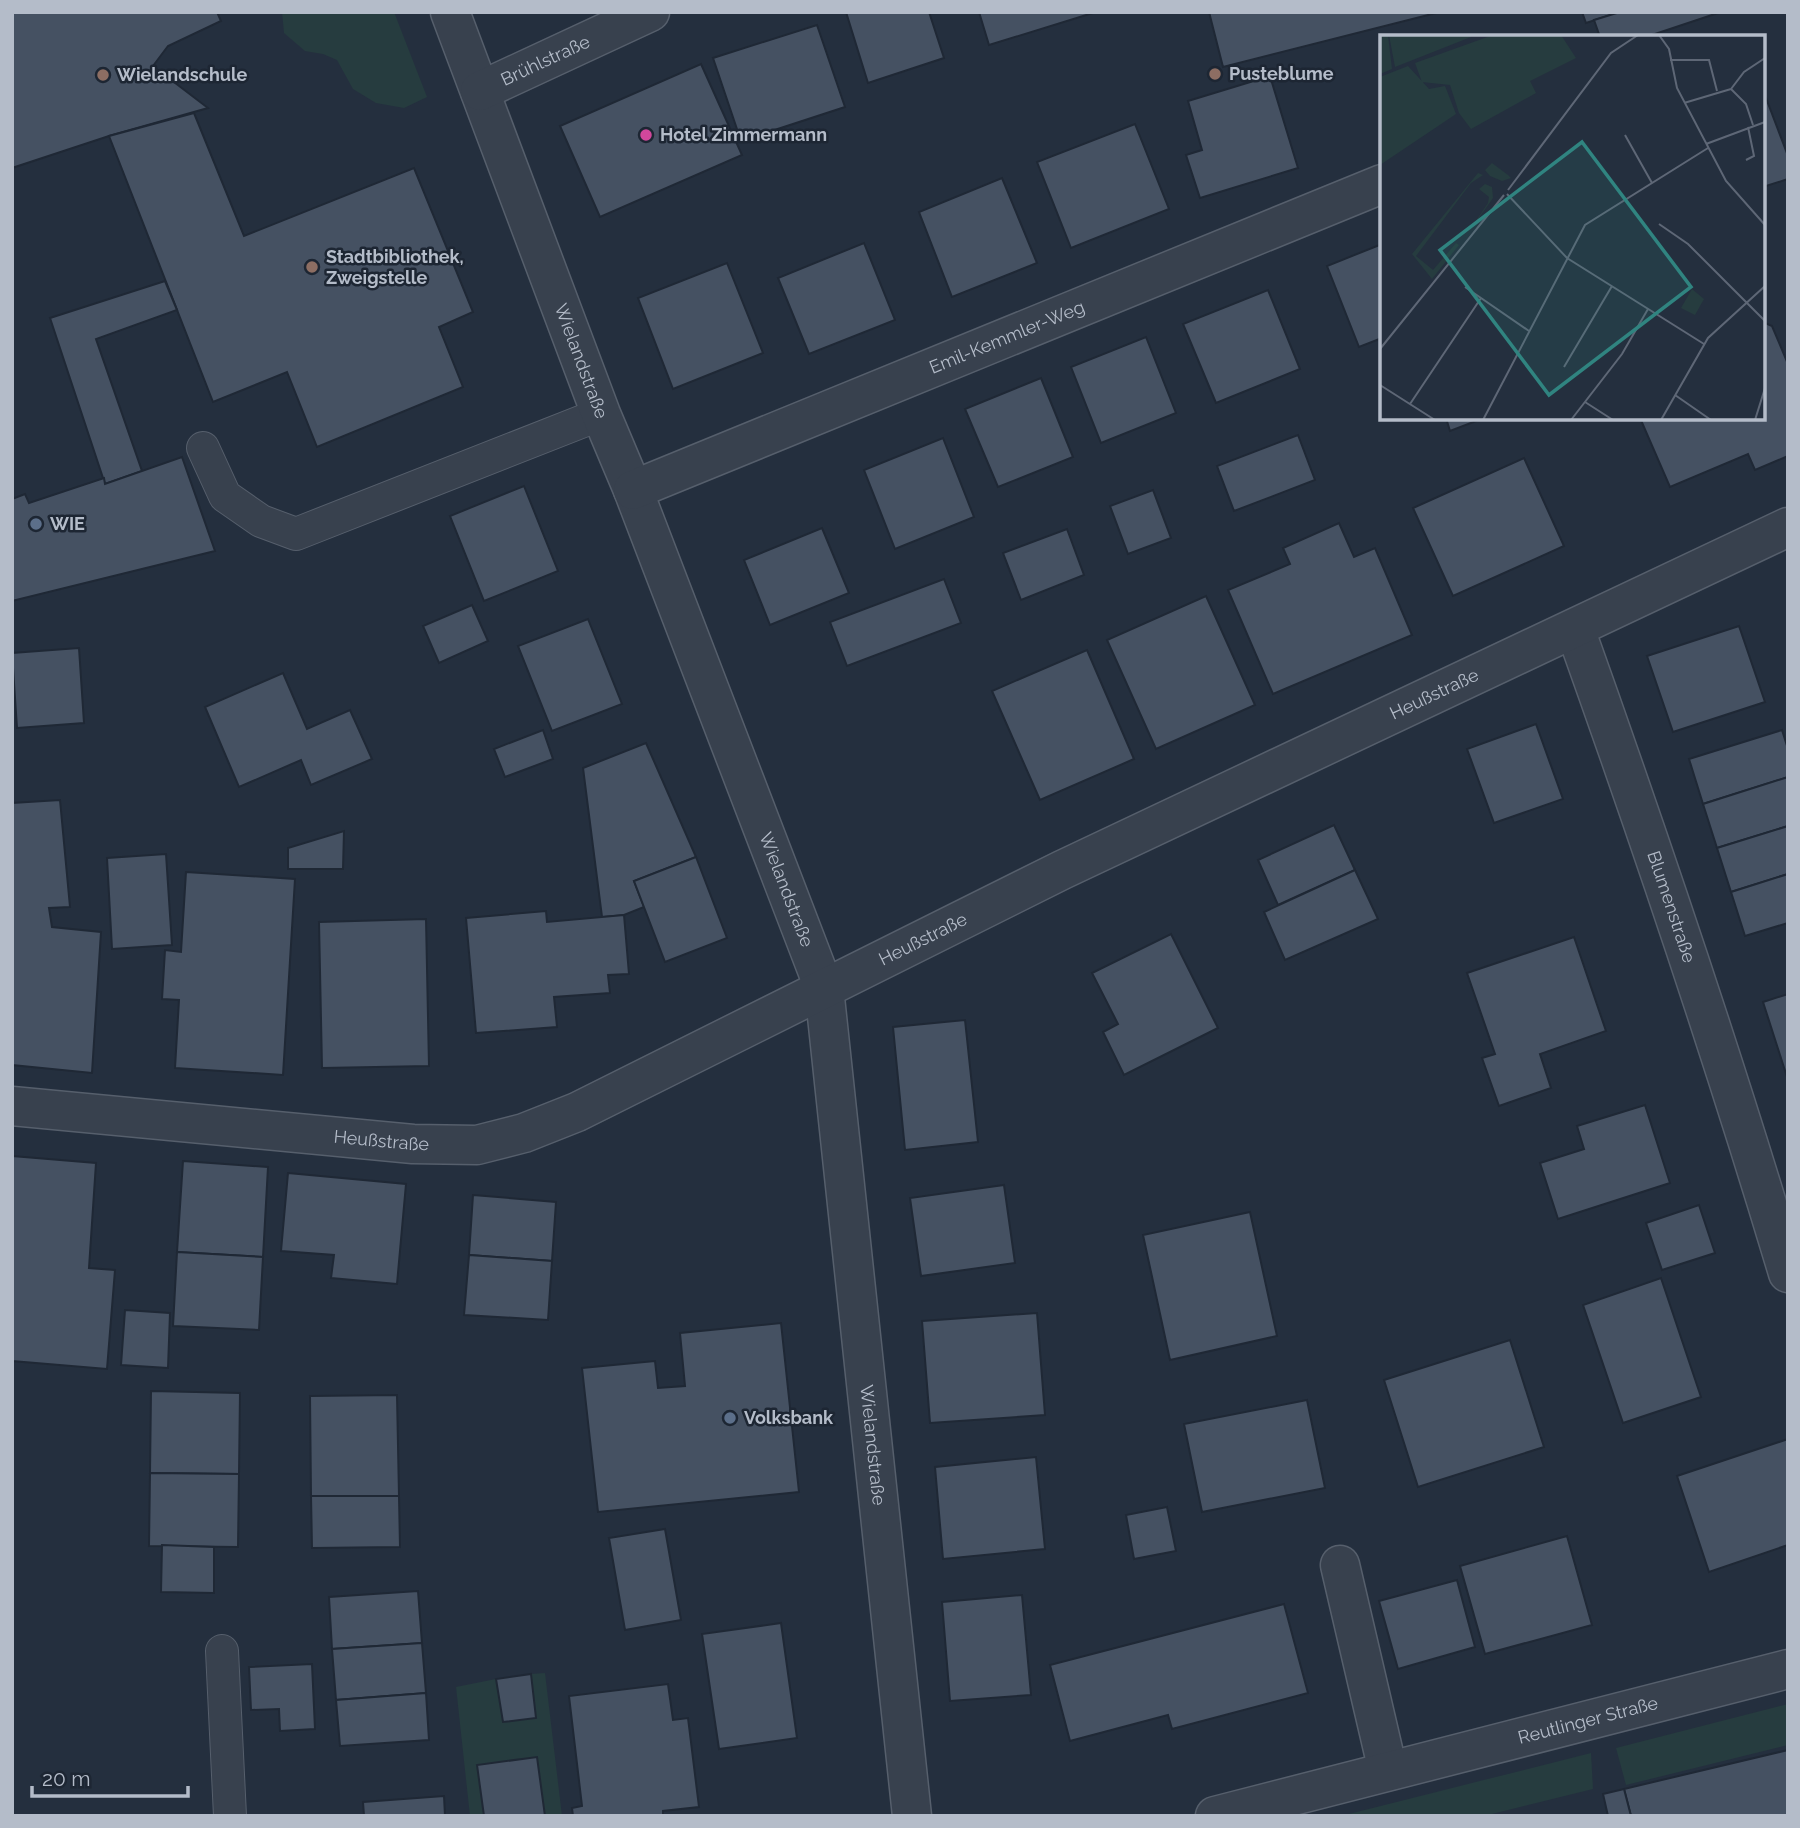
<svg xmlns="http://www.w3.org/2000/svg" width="1800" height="1828" font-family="Raleway,sans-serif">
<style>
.green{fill:#263c3f}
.building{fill:#455162;stroke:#1f2835;stroke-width:2}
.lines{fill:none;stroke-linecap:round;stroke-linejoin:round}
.service-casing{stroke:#565f6c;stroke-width:34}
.minor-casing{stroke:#565f6c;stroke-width:41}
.tertiary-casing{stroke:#565f6c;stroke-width:41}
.service{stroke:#38414e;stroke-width:32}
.minor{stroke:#38414e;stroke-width:38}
.tertiary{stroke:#38414e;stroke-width:38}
.education-dot{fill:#8d6e63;stroke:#1d2633;stroke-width:2.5}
.hotel-dot{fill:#d1479c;stroke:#1d2633;stroke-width:2.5}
.service-dot{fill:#5c6f8a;stroke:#1d2633;stroke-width:2.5}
.labels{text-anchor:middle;stroke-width:5;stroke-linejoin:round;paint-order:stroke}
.street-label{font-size:18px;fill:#b4bcc9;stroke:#1d2633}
.poi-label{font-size:18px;font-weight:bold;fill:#b4bcc9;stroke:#1d2633;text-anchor:start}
.inset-road{fill:none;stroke:#5e6776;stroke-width:2}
.view{fill:#308480;fill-opacity:0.15;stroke:#308480;stroke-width:3.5}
.inset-edge{fill:none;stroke:#b4bcc9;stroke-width:3.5}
</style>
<rect width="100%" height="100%" fill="#242f3e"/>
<g class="green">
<polygon points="282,12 394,12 427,97 404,108 376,103 353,89 337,60 323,54 305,51 284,33"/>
<polygon points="545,1673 562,1816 545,1816 477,1765 484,1816 470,1816 456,1687 496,1679 503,1722 536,1718 531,1674"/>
<polygon points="1788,1704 1788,1745 1626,1785 1616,1748"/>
<polygon points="1591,1753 1593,1789 1484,1816 1341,1816"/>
</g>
<g class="building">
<polygon points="217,12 221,21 168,46 153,66 208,108 109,136 12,168 12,13"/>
<polygon points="846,12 929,12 944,58 868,83"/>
<polygon points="979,12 1096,12 989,45"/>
<polygon points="1209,12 1440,12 1223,67"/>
<polygon points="1582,12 1620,12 1586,23"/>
<polygon points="1620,12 1721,12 1646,37 1600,37 1594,20"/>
<polygon points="817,25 845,107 741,141 713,58"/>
<polygon points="701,64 742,155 600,217 560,126"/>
<polygon points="1270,76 1298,168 1200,198 1186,155 1202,150 1188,101"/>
<polygon points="1766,98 1788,156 1788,179 1763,187 1763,99"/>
<polygon points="194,113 244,236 414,168 473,312 439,327 463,387 317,447 287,372 213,402 109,136"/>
<polygon points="1135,124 1169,209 1071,248 1037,162"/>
<polygon points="1002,178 1037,263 952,297 919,212"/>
<polygon points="864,243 895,320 809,354 778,278"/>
<polygon points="1382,244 1382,338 1359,347 1327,266"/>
<polygon points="727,263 763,353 673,389 638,298"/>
<polygon points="165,281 177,310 96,339 142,471 105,484 50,318"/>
<polygon points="1268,290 1300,369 1216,403 1183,324"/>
<polygon points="1763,322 1772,326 1788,364 1788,456 1755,470 1748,454 1670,487 1640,418 1763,418"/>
<polygon points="1146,337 1176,413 1101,443 1071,367"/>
<polygon points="1041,378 1073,457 998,487 965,409"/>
<polygon points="1446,418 1484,418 1450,431"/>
<polygon points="1298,435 1315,480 1234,511 1217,466"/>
<polygon points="943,438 974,517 895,549 864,470"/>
<polygon points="182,457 215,551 12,601 12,499 25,494 29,503 104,478 105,484"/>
<polygon points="1524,458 1564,546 1453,596 1413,508"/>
<polygon points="524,486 558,571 484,601 450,516"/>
<polygon points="1153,490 1171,538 1128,554 1110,506"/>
<polygon points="1339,523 1354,557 1375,548 1412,635 1273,694 1228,590 1290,564 1283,548"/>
<polygon points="822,528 849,593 770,625 744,560"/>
<polygon points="1067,529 1084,575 1021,600 1003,553"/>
<polygon points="944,579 961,623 847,666 830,622"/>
<polygon points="1206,596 1255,705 1156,749 1107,640"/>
<polygon points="472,605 488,641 439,663 423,626"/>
<polygon points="588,619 622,704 552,731 518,646"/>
<polygon points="1739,626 1765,702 1673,732 1647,656"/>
<polygon points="79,648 84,723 17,728 12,653"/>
<polygon points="1087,650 1134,759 1040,800 992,691"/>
<polygon points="283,673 307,729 350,710 372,759 311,785 301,760 239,787 205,707"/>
<polygon points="1536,724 1563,799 1494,823 1467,749"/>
<polygon points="543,730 553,759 505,777 494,749"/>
<polygon points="1782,730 1788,749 1788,777 1703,804 1689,759"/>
<polygon points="646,743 696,857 634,881 644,907 624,915 602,917 583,768"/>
<polygon points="1788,777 1788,826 1717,848 1703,804"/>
<polygon points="60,800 70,907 49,908 52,927 101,932 92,1073 12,1065 12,803"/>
<polygon points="1334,825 1355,870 1278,905 1258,860"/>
<polygon points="1788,826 1788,874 1731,892 1717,848"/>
<polygon points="344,831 343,869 288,869 288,848"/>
<polygon points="166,854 172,945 112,949 107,858"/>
<polygon points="696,857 727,938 665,962 634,881"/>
<polygon points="1355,870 1378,919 1285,960 1264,912"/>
<polygon points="186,872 295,879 283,1075 175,1068 179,1000 162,999 165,950 181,952"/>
<polygon points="1788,874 1788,923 1745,936 1731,892"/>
<polygon points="546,911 547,922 624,915 629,974 608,975 610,993 554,997 557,1027 476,1033 466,918"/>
<polygon points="426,919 429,1066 322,1068 319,922"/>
<polygon points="1171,934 1218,1028 1124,1075 1103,1032 1118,1024 1092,973"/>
<polygon points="1574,937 1606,1031 1540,1054 1551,1088 1499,1106 1482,1058 1495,1054 1467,973"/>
<polygon points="1788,994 1788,1080 1763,1002"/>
<polygon points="965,1020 978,1142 905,1150 893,1027"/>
<polygon points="1645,1105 1670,1183 1558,1219 1540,1163 1584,1149 1577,1126"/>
<polygon points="12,1156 96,1163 89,1268 115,1270 107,1369 12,1361"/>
<polygon points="183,1161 268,1167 263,1257 177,1252"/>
<polygon points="288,1173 406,1184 397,1284 331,1278 334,1255 281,1251"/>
<polygon points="1004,1185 1015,1263 921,1276 910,1198"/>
<polygon points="473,1195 556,1202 552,1261 469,1255"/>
<polygon points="1699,1205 1715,1253 1662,1270 1646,1223"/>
<polygon points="1250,1212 1277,1336 1170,1360 1143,1235"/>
<polygon points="177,1252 263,1257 259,1330 173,1326"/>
<polygon points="469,1255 552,1261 548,1320 464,1315"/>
<polygon points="1661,1278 1701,1397 1623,1423 1583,1305"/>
<polygon points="125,1310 170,1313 168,1368 121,1365"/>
<polygon points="1037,1313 1045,1415 930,1423 922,1321"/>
<polygon points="781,1323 799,1492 598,1512 582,1368 655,1361 658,1388 685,1386 680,1333"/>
<polygon points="1510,1340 1544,1447 1418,1487 1384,1380"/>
<polygon points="151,1391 240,1393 239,1474 150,1473"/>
<polygon points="397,1395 399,1496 311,1496 310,1396"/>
<polygon points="1307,1400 1325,1488 1202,1512 1184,1424"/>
<polygon points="1788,1439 1788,1545 1709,1572 1677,1476"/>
<polygon points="1036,1457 1045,1549 943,1559 935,1467"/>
<polygon points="150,1473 239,1474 238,1547 149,1546"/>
<polygon points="311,1496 399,1496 400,1547 312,1548"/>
<polygon points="1167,1507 1176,1551 1134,1559 1126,1515"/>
<polygon points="665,1529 681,1620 625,1630 609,1538"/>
<polygon points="1567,1536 1592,1625 1485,1654 1460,1566"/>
<polygon points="162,1545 214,1547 214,1593 161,1592"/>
<polygon points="1457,1580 1475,1647 1398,1669 1379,1601"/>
<polygon points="418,1591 422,1643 332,1649 329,1597"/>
<polygon points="1022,1595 1031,1695 950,1701 942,1602"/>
<polygon points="1284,1604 1308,1693 1172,1729 1168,1715 1070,1741 1050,1665"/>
<polygon points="781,1623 797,1738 719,1749 702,1634"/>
<polygon points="422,1643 426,1693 336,1700 332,1649"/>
<polygon points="312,1664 315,1729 280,1731 279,1709 251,1710 249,1667"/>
<polygon points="531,1674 536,1718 503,1722 496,1679"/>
<polygon points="668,1684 673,1720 688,1718 699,1807 663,1811 663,1816 573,1816 572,1808 582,1806 569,1696"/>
<polygon points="426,1693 429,1740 340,1746 336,1700"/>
<polygon points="1788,1750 1788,1816 1631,1816 1624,1789"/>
<polygon points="537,1757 545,1816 484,1816 477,1765"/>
<polygon points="1624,1789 1631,1816 1608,1816 1603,1794"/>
<polygon points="444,1796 445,1816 364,1816 363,1802"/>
</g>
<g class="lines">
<g class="service-casing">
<g id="service">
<polyline points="203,448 225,496 261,521 296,534 601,414"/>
<polyline points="222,1651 230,1816"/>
</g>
</g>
<g class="minor-casing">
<g id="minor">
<path id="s1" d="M450,12L601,414L633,490L824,988L912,1816"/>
<path id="s2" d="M480,91L650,12"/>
<path id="s3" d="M633,490L1382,184"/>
<path id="s4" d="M1575,629C1651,842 1723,1056 1788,1273"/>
<path id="s5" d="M12,1106L413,1144L477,1145L524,1133L577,1112L1062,870L1788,527"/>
<polyline points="1340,1565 1388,1771"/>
</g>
</g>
<g class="tertiary-casing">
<g id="tertiary">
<path id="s6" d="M1215,1816L1788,1669"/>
</g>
</g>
<use href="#service" class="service"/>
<use href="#minor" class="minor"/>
<use href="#tertiary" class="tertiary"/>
</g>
<g class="education-dot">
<circle cx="1215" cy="74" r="7"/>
<circle cx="103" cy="75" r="7"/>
<circle cx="312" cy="267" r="7"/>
</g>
<circle class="hotel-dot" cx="646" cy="135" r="7"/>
<g class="service-dot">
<circle cx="36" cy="524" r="7"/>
<circle cx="730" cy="1418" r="7"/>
</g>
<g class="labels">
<g class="street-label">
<text dy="6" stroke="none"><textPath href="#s2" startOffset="72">Brühlstraße</textPath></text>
<text dy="6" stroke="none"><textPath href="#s3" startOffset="404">Emil-Kemmler-Weg</textPath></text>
<text dy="6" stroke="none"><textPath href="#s1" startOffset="373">Wielandstraße</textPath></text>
<text dy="6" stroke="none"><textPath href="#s5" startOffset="1526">Heußstraße</textPath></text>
<text dy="6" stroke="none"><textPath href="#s1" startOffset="940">Wielandstraße</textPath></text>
<text dy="6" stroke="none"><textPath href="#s4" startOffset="294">Blumenstraße</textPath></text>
<text dy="6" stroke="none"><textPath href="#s5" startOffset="959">Heußstraße</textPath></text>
<text dy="6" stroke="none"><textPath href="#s5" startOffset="371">Heußstraße</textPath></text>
<text dy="6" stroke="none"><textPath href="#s1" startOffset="1505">Wielandstraße</textPath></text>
<text dy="6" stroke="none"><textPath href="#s6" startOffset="385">Reutlinger Straße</textPath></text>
</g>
<g class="poi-label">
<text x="1229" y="80">Pusteblume</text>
<text x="117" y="81">Wielandschule</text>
<text x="660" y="141">Hotel Zimmermann</text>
<text x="326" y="263">Stadtbibliothek,<tspan x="326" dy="21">Zweigstelle</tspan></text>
<text x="50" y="530">WIE</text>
<text x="744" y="1424">Volksbank</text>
</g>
</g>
<g transform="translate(1380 35)">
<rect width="385" height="385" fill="#242f3e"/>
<path d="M0,0H8L12,34L0,39ZM9,0H91V2L15,32ZM113,0H181L196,23L150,46L156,58L91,94L79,78L70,50L42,47L35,28ZM28,31L49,54L65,51L76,79L0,130V42ZM112,128L128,140L131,143L122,146L110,141L105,135ZM98,138L103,140L91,148L36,221L53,235L76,208L79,210L52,244L32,219ZM105,149L112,152L113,163L81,208L108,168L109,162L99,154ZM312,254L324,264L315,280L301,273Z" fill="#263c3f"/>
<path class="inset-road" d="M279,0L289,14L297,53L346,146L385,190M290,25H329L337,56M351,54L364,37L385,23M351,54L366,69L373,90M304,68L351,54M245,100L272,148M326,109L385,87M366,125L374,121L368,92M128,155L231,18L258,0M127,159L187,223L324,309M279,189L308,209L385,286M85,252L149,296M0,314L124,160M184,332L232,251M0,350L55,385M295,360L331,385M205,367L233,385M30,369L101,263M103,385L205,190L328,113M191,385L242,319L268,274M281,385L328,303L385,251M375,385L385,353"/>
<path class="view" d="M202,107L311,252L169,360L60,215Z"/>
<rect width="385" height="385" class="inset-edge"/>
</g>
<rect width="1800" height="1828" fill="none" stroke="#b4bcc9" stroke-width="28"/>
<path d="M32 1786v10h156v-10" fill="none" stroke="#b4bcc9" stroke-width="3.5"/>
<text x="42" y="1786" font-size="21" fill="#b4bcc9" stroke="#1d2633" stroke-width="5" paint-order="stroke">20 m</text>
</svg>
